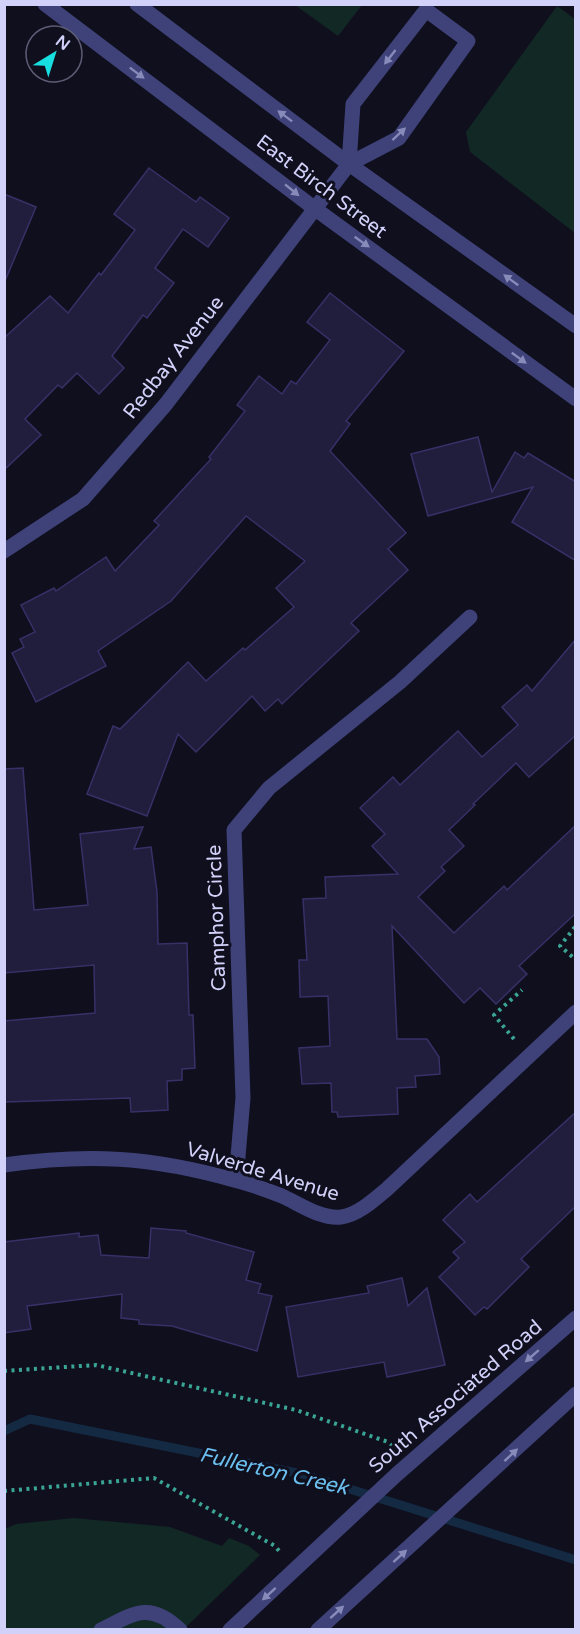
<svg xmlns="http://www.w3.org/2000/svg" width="580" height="1634" font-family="'Varela Round',sans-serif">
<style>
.green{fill:#122825}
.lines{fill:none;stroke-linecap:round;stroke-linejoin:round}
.stream{stroke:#142a43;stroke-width:9}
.building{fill:#201d3d;stroke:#363167;stroke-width:1.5}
.path{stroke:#3aa594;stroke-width:4;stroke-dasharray:3 4.5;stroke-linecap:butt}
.minor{stroke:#3e4279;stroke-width:15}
.oneway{fill:#888aba}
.labels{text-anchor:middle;stroke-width:6;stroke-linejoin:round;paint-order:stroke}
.street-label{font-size:20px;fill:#d1d1fa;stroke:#100f1e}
.water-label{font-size:21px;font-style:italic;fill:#6abfef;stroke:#100f1e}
</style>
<rect width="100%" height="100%" fill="#100f1e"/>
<g class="green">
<polygon points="295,5 362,5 338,36"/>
<polygon points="557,6 575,19 575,233 470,152 466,132"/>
<polygon points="74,1518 170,1527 222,1546 229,1538 249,1546 260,1555 184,1629 5,1630 5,1529 16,1524"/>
</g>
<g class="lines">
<polyline class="stream" points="4,1431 30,1419 302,1474 576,1560"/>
</g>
<g class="building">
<polygon points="149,168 196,202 200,197 229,218 208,247 183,229 155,268 174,283 147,318 143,315 112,356 124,368 99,394 77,373 62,388 58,385 25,419 41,435 4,470 4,338 50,296 68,313 99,273 101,275 135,230 114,214"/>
<polygon points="4,194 36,207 5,281 4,281"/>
<polygon points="330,293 404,351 346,421 350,424 330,451 406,533 388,549 408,570 351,623 359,631 282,704 278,699 265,711 252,696 196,752 178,734 147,816 87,794 113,726 120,729 188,662 206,681 243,648 245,650 294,607 276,588 305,561 246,516 171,601 98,651 106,666 36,702 12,653 24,647 20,639 35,632 21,605 54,588 56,591 106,557 115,571 159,525 154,521 211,459 209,457 245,411 237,405 259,376 282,394 291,381 296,384 330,340 307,322"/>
<polygon points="478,437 492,492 515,452 524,458 528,453 576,482 576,561 512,522 533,487 428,516 411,454"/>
<polygon points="576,639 576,735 529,777 516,763 473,804 475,805 449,830 464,846 441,867 445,871 418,897 454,933 504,886 507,890 576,825 576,913 519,966 527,974 496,1004 480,988 464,1003 392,926 397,1039 427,1039 439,1057 440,1074 415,1076 416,1087 397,1088 398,1114 338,1117 337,1112 332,1112 331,1083 302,1084 299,1048 330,1046 328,996 300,997 299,960 307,960 303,899 326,898 325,877 398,874 372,846 385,834 360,808 393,777 400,785 458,731 482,757 518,725 502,707 527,685 532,691"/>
<polygon points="23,768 34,910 88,905 80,834 143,827 134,849 151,847 157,892 158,944 187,943 189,1015 193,1015 195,1068 182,1069 182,1080 167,1081 168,1110 131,1112 130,1098 4,1102 4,1021 95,1013 94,965 4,973 4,769"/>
<polygon points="576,1112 576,1206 521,1259 529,1267 487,1309 484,1307 475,1315 439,1277 459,1258 453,1252 465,1242 443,1220 470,1194 477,1202"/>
<polygon points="151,1228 186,1231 186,1233 254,1252 246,1280 261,1284 258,1293 272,1296 257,1351 172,1326 139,1324 139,1320 121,1318 122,1294 27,1306 31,1329 4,1333 4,1242 79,1233 79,1237 98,1235 101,1255 149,1258"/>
<polygon points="402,1278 408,1306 427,1288 445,1365 387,1377 384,1362 298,1377 286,1307 369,1293 367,1286"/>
</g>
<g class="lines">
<g class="path">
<polyline points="575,927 560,946 576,960"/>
<polyline points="514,1039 494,1015 522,990"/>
<polyline points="4,1371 96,1365 296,1410 388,1442 394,1448"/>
<polyline points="4,1491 154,1478 275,1546 280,1552"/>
</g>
<g class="minor">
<polyline points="45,4 314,208 576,399"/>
<polyline points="137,4 349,164 576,326"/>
<polyline points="4,551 83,499 166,404 349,164 399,138 468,41 426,10 353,104 349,164"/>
<path d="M4,1165C89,1153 152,1157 234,1180C250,1184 267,1190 282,1196C300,1204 320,1219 341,1217C358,1215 375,1199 387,1189L576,1012"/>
<polyline points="236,1180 243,1098 234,830 269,788 400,682 470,617"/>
<path d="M101,1630C134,1613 150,1601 180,1630"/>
<polyline points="230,1630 396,1475 576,1318"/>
<polyline points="318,1630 576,1394"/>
</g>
</g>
<defs><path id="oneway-solid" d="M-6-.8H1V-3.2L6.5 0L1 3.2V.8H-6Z" transform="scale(1.5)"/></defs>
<g class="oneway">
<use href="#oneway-solid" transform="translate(390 57) rotate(128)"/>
<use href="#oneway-solid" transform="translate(137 73) rotate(37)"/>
<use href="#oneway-solid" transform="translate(285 116) rotate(-143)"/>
<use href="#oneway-solid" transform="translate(399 134) rotate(-43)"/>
<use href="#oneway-solid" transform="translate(292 190) rotate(39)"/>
<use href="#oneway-solid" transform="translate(362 242) rotate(35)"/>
<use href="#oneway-solid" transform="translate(511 280) rotate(-144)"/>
<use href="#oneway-solid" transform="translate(519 358) rotate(36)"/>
<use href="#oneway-solid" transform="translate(532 1356) rotate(139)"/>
<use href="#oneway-solid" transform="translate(511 1455) rotate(-43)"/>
<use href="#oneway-solid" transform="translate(400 1556) rotate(-42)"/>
<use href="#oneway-solid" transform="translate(269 1594) rotate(138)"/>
<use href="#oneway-solid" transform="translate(337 1612) rotate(-42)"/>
</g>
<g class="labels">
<g class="street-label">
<text transform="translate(322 186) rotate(37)" y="7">East Birch Street</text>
<text transform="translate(173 357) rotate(-52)" y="7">Redbay Avenue</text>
<text transform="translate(216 918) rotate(-92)" y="7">Camphor Circle</text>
<text transform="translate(263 1171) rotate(17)" y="7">Valverde Avenue</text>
<text transform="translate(455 1396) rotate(-41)" y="7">South Associated Road</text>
</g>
<g class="water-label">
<text transform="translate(274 1471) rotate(13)" y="7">Fullerton Creek</text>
</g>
</g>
<rect width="580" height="1634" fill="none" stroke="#d1d1fa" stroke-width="12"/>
<g transform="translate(54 54) rotate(38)"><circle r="28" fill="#100f1e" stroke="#5d5d76" stroke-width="1.5"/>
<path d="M0-4.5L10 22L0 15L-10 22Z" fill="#17dfe0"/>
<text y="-9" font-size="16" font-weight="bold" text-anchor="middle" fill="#d1d1fa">N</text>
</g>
</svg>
